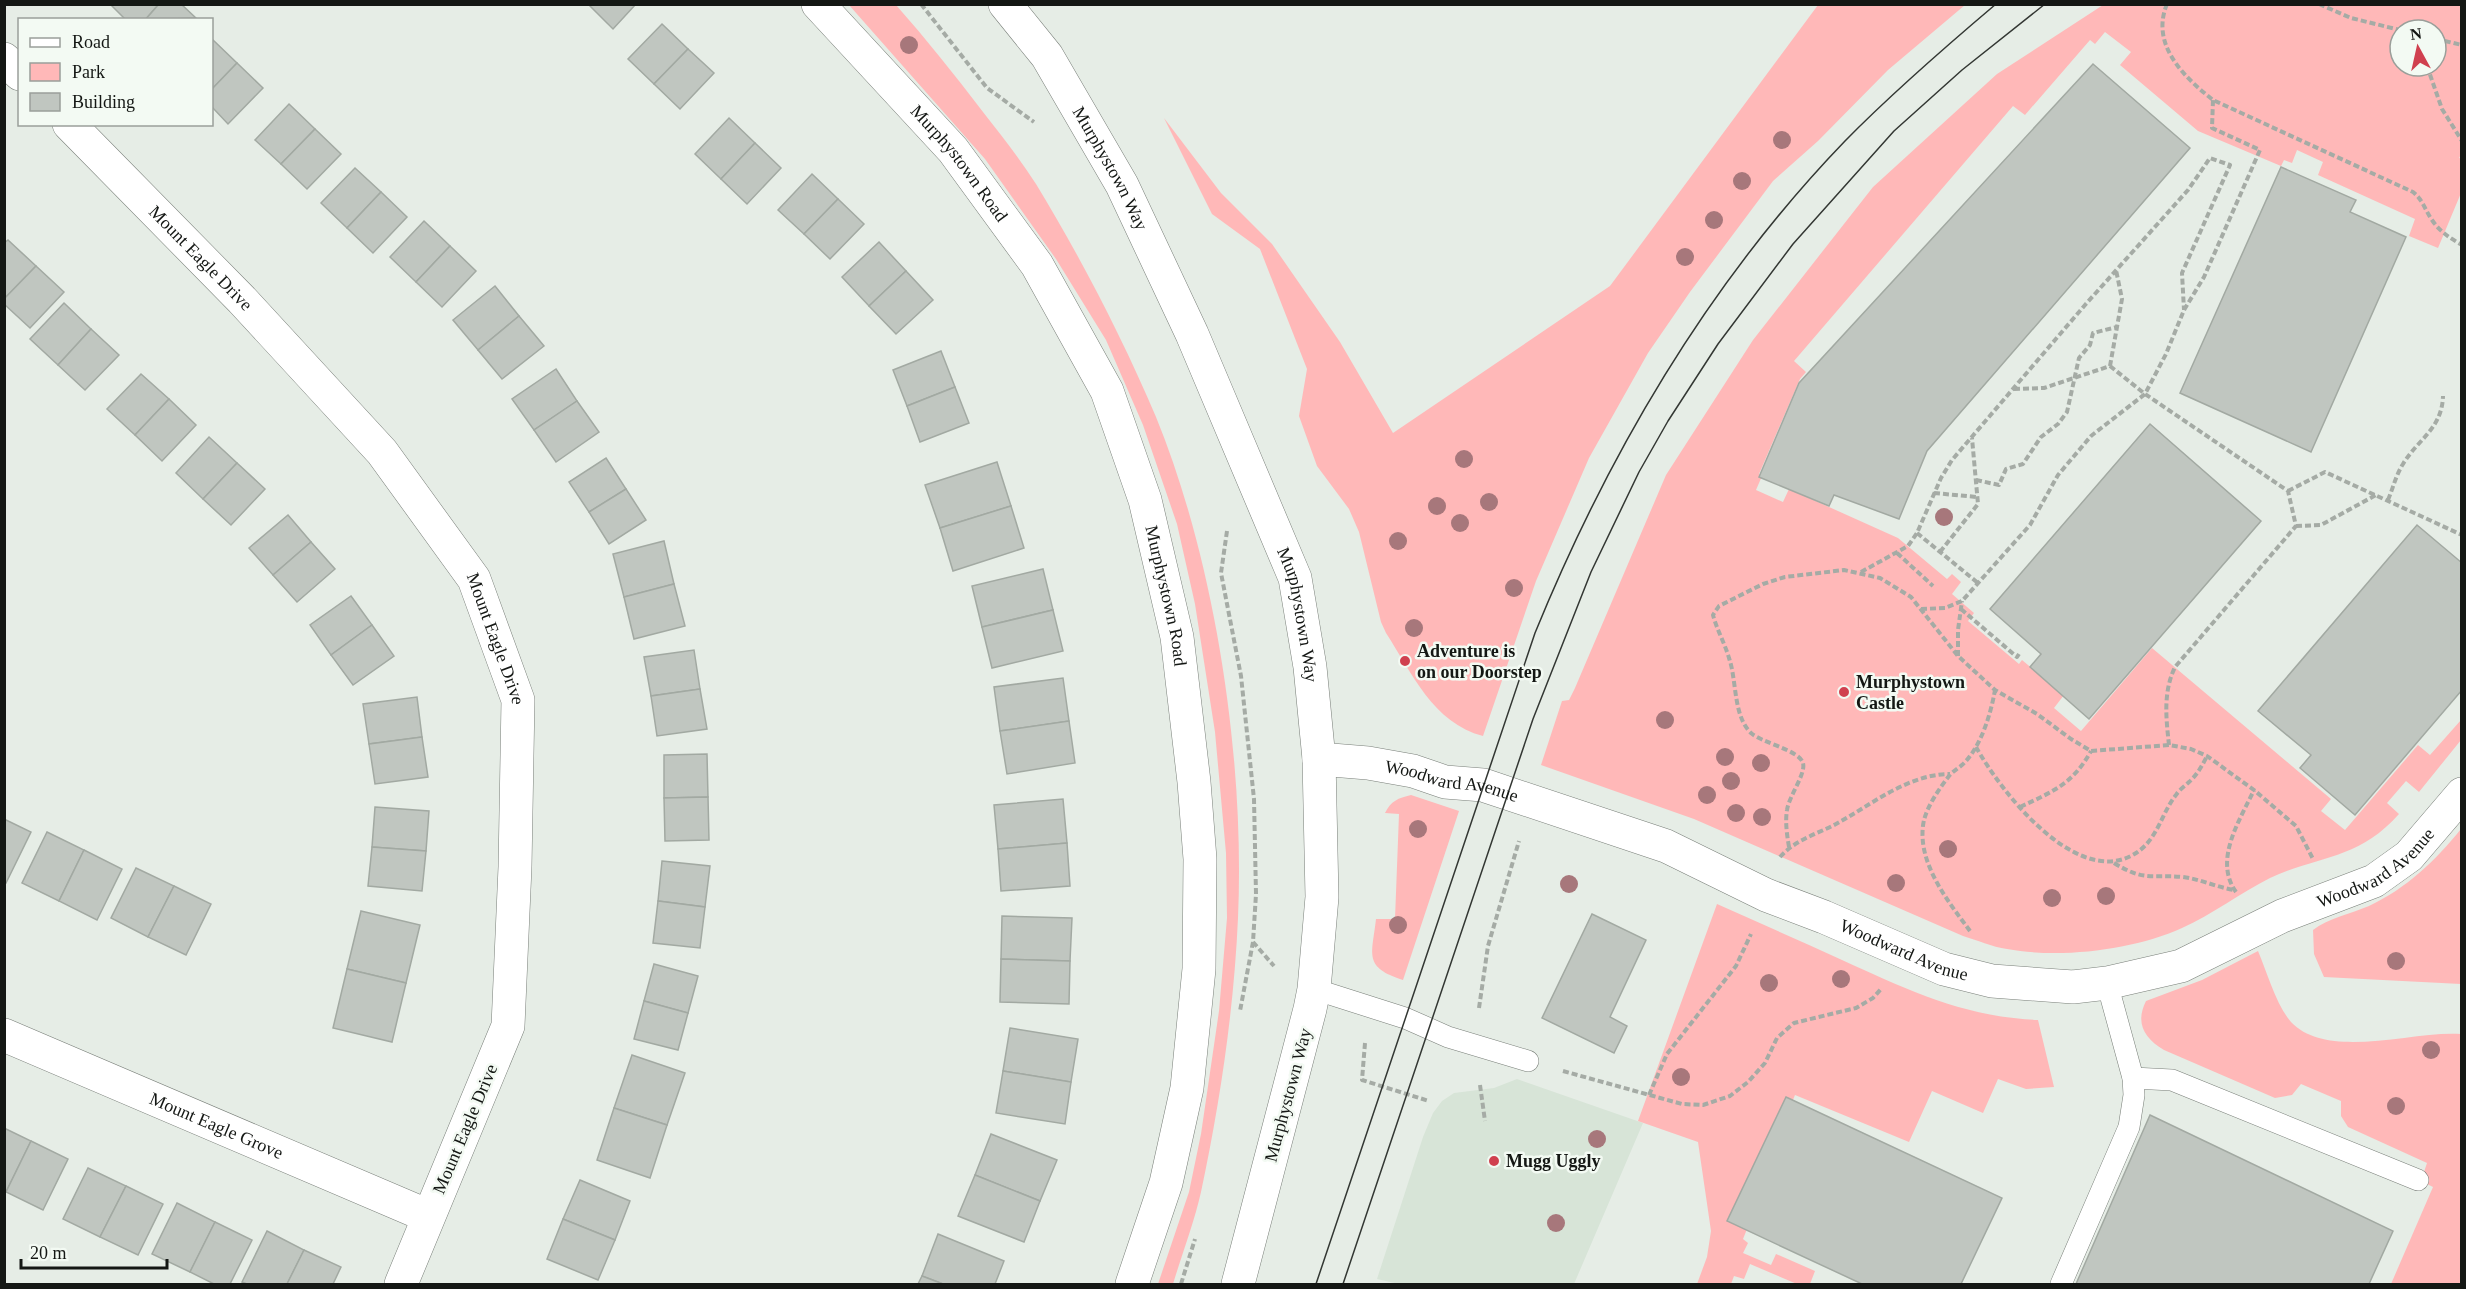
<svg xmlns="http://www.w3.org/2000/svg" width="2466" height="1289" font-family="'Times New Roman',serif">
<style>
.built{fill:#d7e4d7}
.green{fill:#ffb8b8;fill-rule:evenodd}
.building{fill:#c0c6c0;stroke:#a2a9a2;stroke-width:1.5}
.lines{fill:none;stroke-linecap:round;stroke-linejoin:round}
.service-casing{stroke:#797f79;stroke-width:22}
.minor-casing{stroke:#797f79;stroke-width:34}
.tertiary-casing{stroke:#797f79;stroke-width:34}
.path{stroke:#a5aba5;stroke-width:4;stroke-dasharray:6 3;stroke-linecap:butt}
.service{stroke:#fff;stroke-width:21}
.minor{stroke:#fff;stroke-width:33}
.tertiary{stroke:#fff;stroke-width:33}
.tram{stroke:#333733;stroke-width:1.5}
.tree{fill:#a7777b}
.poi-dot{fill:#d0404f;stroke:#f3faf3;stroke-width:2}
.labels{text-anchor:middle;stroke-width:5;stroke-linejoin:round;paint-order:stroke}
.street-label{font-size:18px;fill:#141714;stroke:#f3faf3}
.poi-label{font-size:18px;font-weight:bold;fill:#141714;stroke:#f3faf3;text-anchor:start}
</style>
<rect width="100%" height="100%" fill="#e6ede6"/>
<polygon class="built" points="1517,1079 1643,1123 1574,1284 1399,1284 1377,1279 1423,1137 1433,1113 1442,1101 1454,1093 1494,1088"/>
<g class="green">
<path d="M849,5H896C926,39 955,75 983,112C1001,135 1020,159 1036,184C1081,258 1122,337 1156,417C1216,564 1245,760 1238,918C1234,1009 1220,1103 1201,1192C1194,1223 1182,1254 1173,1284H1158L1189,1192L1201,1134L1219,1011L1227,918L1226,853L1215,732L1195,604L1177,524L1143,425L1106,340L1056,259L985,159Z"/>
<path d="M1818,5H1965L1888,70L1818,141L1773,181L1690,292L1648,353L1589,458L1536,581L1483,736C1433,723 1412,673 1386,633L1381,622L1359,532L1349,509L1317,466L1299,416L1307,369L1260,249L1212,214L1164,118L1221,193L1272,244L1340,342L1393,433L1610,286Z"/>
<path d="M2103,5H2461L2462,156L2459,157L2461,160V193L2438,248L2409,236L2415,219L2318,175L2323,162L2297,150L2292,163L2284,160L2281,166L2198,131L2120,65L2131,52L2105,32L2095,44L2090,40L2025,115L2013,106L1794,361L1806,372L1800,379L1759,474L1762,476L1756,490L1783,502L1789,489L1898,538L1947,579L1952,574L1961,582L1952,594L1974,613L1968,621L2019,664L2022,660L2064,695L2054,708L2081,731L2152,648L2331,799L2321,811L2345,830L2418,745L2430,755L2461,720V740L2419,792L2406,781L2387,803L2399,814C2358,860 2320,855 2270,878C2240,893 2213,914 2182,928C2133,950 2061,959 2007,949C1992,947 1977,940 1963,936L1694,819L1541,765L1562,701L1569,700L1575,688L1666,475L1753,340L1873,187L1997,74ZM2400,30H2436V66H2400Z"/>
<path d="M1411,795L1459,811L1403,980C1363,967 1372,955 1376,919H1395L1399,814L1385,813C1391,801 1398,798 1411,795Z"/>
<path d="M2461,829V984L2324,977L2314,954L2313,930C2329,918 2350,914 2369,906C2407,888 2435,861 2461,829Z"/>
<path d="M1717,904C1759,923 1801,941 1842,960C1908,990 1964,1017 2038,1020L2054,1087L2026,1089L1998,1079L1983,1113L1932,1091L1909,1142L1795,1095L1766,1164L1765,1184L1743,1239L1748,1243L1743,1253L1771,1265L1776,1254L1815,1271L1810,1284H1797L1750,1264L1744,1279L1734,1276L1731,1284H1697L1707,1257L1711,1231L1698,1142L1638,1121Z"/>
<path d="M2258,951C2267,972 2276,1005 2291,1022C2328,1061 2414,1030 2461,1034V1284H2391L2433,1187L2421,1181L2427,1163L2348,1127L2341,1116V1101L2301,1084L2292,1095L2275,1098L2164,1050C2144,1038 2135,1023 2146,1001L2202,980Z"/>
</g>
<g class="building">
<polygon points="110,4 159,4 145,20 126,20"/>
<polygon points="159,4 181,4 196,18 145,20"/>
<polygon points="588,4 636,4 613,29"/>
<polygon points="662,24 688,49 654,84 628,59"/>
<polygon points="212,39 237,63 212,89"/>
<polygon points="688,49 714,73 680,109 654,84"/>
<polygon points="237,63 263,88 228,124 212,107 212,89"/>
<polygon points="2093,64 2190,148 1927,451 1899,519 1834,495 1829,506 1759,477 1799,383"/>
<polygon points="289,104 315,129 281,164 255,140"/>
<polygon points="729,118 755,143 721,179 695,154"/>
<polygon points="315,129 341,154 307,189 281,164"/>
<polygon points="755,143 781,168 747,204 721,179"/>
<polygon points="2281,167 2356,200 2350,212 2406,237 2311,452 2180,393"/>
<polygon points="355,168 381,192 347,228 321,203"/>
<polygon points="812,174 838,199 804,234 778,210"/>
<polygon points="381,192 407,217 373,253 347,228"/>
<polygon points="838,199 864,224 830,259 804,234"/>
<polygon points="424,221 450,246 416,282 390,257"/>
<polygon points="8,240 36,266 4,299 4,243"/>
<polygon points="879,242 906,271 869,306 842,277"/>
<polygon points="450,246 476,271 442,307 416,282"/>
<polygon points="36,266 64,292 30,328 4,304 4,299"/>
<polygon points="906,271 933,300 896,334 869,306"/>
<polygon points="495,286 519,316 478,350 453,320"/>
<polygon points="64,303 91,329 58,365 30,339"/>
<polygon points="519,316 544,346 502,379 478,350"/>
<polygon points="91,329 119,355 85,390 58,365"/>
<polygon points="941,351 955,387 907,406 893,370"/>
<polygon points="556,369 577,401 534,430 512,399"/>
<polygon points="141,374 169,399 135,435 107,409"/>
<polygon points="955,387 969,423 920,442 907,406"/>
<polygon points="169,399 196,425 162,461 135,435"/>
<polygon points="577,401 599,432 556,462 534,430"/>
<polygon points="2150,424 2261,521 2089,719 2030,667 2041,654 1990,609"/>
<polygon points="209,437 237,463 203,499 176,473"/>
<polygon points="606,458 626,489 589,512 569,482"/>
<polygon points="997,462 1011,506 940,528 925,485"/>
<polygon points="237,463 265,489 231,525 203,499"/>
<polygon points="626,489 646,520 609,544 589,512"/>
<polygon points="1011,506 1024,548 953,571 940,528"/>
<polygon points="288,515 311,542 273,575 249,548"/>
<polygon points="2417,525 2462,563 2462,690 2355,815 2300,768 2311,755 2258,711"/>
<polygon points="664,541 674,584 624,597 613,554"/>
<polygon points="311,542 335,569 297,602 273,575"/>
<polygon points="1043,569 1053,610 982,627 972,586"/>
<polygon points="674,584 685,626 634,639 624,597"/>
<polygon points="351,596 372,625 331,655 310,625"/>
<polygon points="1053,610 1063,651 992,668 982,627"/>
<polygon points="372,625 394,656 353,685 331,655"/>
<polygon points="694,650 700,689 651,696 644,657"/>
<polygon points="1063,678 1069,721 1000,731 994,687"/>
<polygon points="700,689 707,729 657,736 651,696"/>
<polygon points="417,697 422,737 369,744 363,704"/>
<polygon points="1069,721 1075,763 1007,774 1000,731"/>
<polygon points="422,737 428,777 375,784 369,744"/>
<polygon points="707,754 708,797 664,798 664,755"/>
<polygon points="708,797 709,840 665,841 664,798"/>
<polygon points="1063,799 1067,843 998,849 994,805"/>
<polygon points="375,807 429,811 426,851 372,847"/>
<polygon points="4,819 31,832 6,883 4,882"/>
<polygon points="47,832 84,850 59,901 22,883"/>
<polygon points="1067,843 1070,886 1001,891 998,849"/>
<polygon points="372,847 426,851 422,891 368,886"/>
<polygon points="84,850 122,869 97,920 59,901"/>
<polygon points="662,861 710,866 705,907 658,901"/>
<polygon points="136,868 174,886 148,937 111,918"/>
<polygon points="174,886 211,904 186,955 148,937"/>
<polygon points="658,901 705,907 700,948 653,943"/>
<polygon points="361,911 420,925 406,983 347,969"/>
<polygon points="1592,914 1646,940 1610,1017 1627,1026 1614,1053 1542,1018"/>
<polygon points="1002,916 1072,918 1070,961 1001,959"/>
<polygon points="1001,959 1070,961 1069,1004 1000,1002"/>
<polygon points="654,964 698,976 688,1013 644,1001"/>
<polygon points="347,969 406,983 392,1042 333,1028"/>
<polygon points="644,1001 688,1013 678,1050 634,1039"/>
<polygon points="1010,1028 1078,1039 1071,1082 1003,1071"/>
<polygon points="632,1055 685,1073 667,1125 614,1108"/>
<polygon points="1003,1071 1071,1082 1065,1124 996,1113"/>
<polygon points="1786,1097 2002,1198 1961,1284 1862,1284 1727,1221"/>
<polygon points="614,1108 667,1125 650,1178 597,1160"/>
<polygon points="2150,1115 2393,1231 2369,1284 2076,1284"/>
<polygon points="4,1128 31,1141 6,1192 4,1192"/>
<polygon points="991,1134 1057,1160 1040,1201 975,1175"/>
<polygon points="31,1141 68,1159 43,1210 6,1192"/>
<polygon points="88,1168 126,1186 100,1237 63,1219"/>
<polygon points="975,1175 1040,1201 1024,1242 958,1216"/>
<polygon points="580,1180 630,1201 615,1240 563,1219"/>
<polygon points="126,1186 163,1204 138,1255 100,1237"/>
<polygon points="177,1203 215,1222 190,1272 152,1254"/>
<polygon points="563,1219 615,1240 598,1280 547,1259"/>
<polygon points="215,1222 252,1240 230,1284 214,1284 190,1272"/>
<polygon points="267,1231 304,1250 287,1284 247,1284 242,1282"/>
<polygon points="938,1234 1004,1261 995,1284 943,1284 922,1276"/>
<polygon points="304,1250 341,1267 333,1284 287,1284"/>
<polygon points="922,1276 943,1284 918,1284"/>
</g>
<g class="lines">
<g class="service-casing">
<g id="service">
<polyline points="1314,989 1405,1018 1448,1037 1528,1061"/>
<polyline points="2133,1078 2172,1080 2418,1180"/>
<polyline points="2061,1284 2129,1127 2134,1095 2133,1078 2107,983"/>
</g>
</g>
<g class="minor-casing">
<g id="minor">
<path id="s1" d="M818,4L953,150L1037,265L1107,391L1145,500L1177,637L1194,782L1200,859L1199,969L1187,1088L1166,1183L1132,1284"/>
<polyline points="4,59 20,74"/>
<path id="s2" d="M69,124L242,300L382,452L474,579L518,700L515,867L508,1026L401,1284"/>
<path id="s3" d="M1319,759L1368,763L1413,771L1445,782L1483,785L1666,846L1766,895L1824,917L1944,969L1992,981L2073,987L2107,983L2181,966L2282,916L2374,881L2409,856L2462,794"/>
<path id="s4" d="M4,1035L428,1216"/>
</g>
</g>
<g class="tertiary-casing">
<g id="tertiary">
<path id="s5" d="M1005,4L1047,56L1122,185L1192,334L1295,578L1310,667L1319,759L1322,897L1314,989L1310,1009L1238,1284"/>
</g>
</g>
<g class="path">
<polyline points="921,4 987,88 1034,122"/>
<path d="M2167,4C2150,45 2184,77 2213,100L2413,192C2423,200 2425,210 2432,220C2440,232 2450,238 2462,245"/>
<polyline points="2319,4 2351,18 2400,30"/>
<polyline points="2436,39 2462,45"/>
<polyline points="2427,66 2442,109 2462,141"/>
<path d="M2110,366L2145,394L2288,491L2296,526L2175,667C2163,692 2166,718 2169,745"/>
<polyline points="2110,366 2122,299 2116,270"/>
<polyline points="2014,389 2044,388 2110,366"/>
<polyline points="1976,480 1999,485 2006,469 2023,464 2041,437 2058,424 2067,412 2079,358 2090,345 2093,333 2117,327"/>
<polyline points="2288,491 2325,472 2462,535"/>
<polyline points="1934,493 1977,497"/>
<path d="M2388,500C2393,488 2396,475 2403,464C2418,439 2442,429 2443,396"/>
<polyline points="2296,526 2321,525 2376,495"/>
<polyline points="1227,531 1221,573 1241,676 1254,799 1256,894 1253,942 1240,1011"/>
<polyline points="1917,533 1978,583"/>
<polyline points="1940,552 1978,504 1972,438"/>
<polyline points="1897,553 1933,586"/>
<polyline points="1861,572 1908,546 1917,533 1941,478 1952,460 2085,305 2188,190 2210,158 2230,165 2182,273 2184,310"/>
<polyline points="1921,609 1945,608 1962,601 2030,525 2058,475 2091,436 2145,394 2166,354 2184,310 2204,277 2260,150 2212,128 2213,100"/>
<polyline points="1961,609 2017,657 2019,654"/>
<polyline points="1958,656 1958,630 1962,601"/>
<path d="M1976,747C2000,790 2073,885 2131,856C2158,842 2160,815 2176,795C2179,790 2185,786 2189,782C2197,775 2202,766 2207,756"/>
<path d="M2020,807C2052,792 2073,784 2091,751"/>
<path d="M1789,847C1787,835 1785,822 1787,810C1789,796 1806,774 1803,763C1799,750 1762,743 1751,733C1733,716 1737,681 1729,658C1725,644 1717,630 1713,615L1719,606L1763,584L1785,577L1844,570L1880,578L1911,597L1958,656L1995,690L2037,714L2071,739L2091,751L2169,745L2191,749L2207,756L2254,790L2296,826L2313,859"/>
<path d="M1780,857C1795,840 1817,834 1836,824C1871,805 1908,774 1950,774"/>
<path d="M2114,863C2145,882 2151,874 2183,877C2200,879 2216,887 2234,890"/>
<path d="M2236,892C2213,860 2240,820 2254,790"/>
<path d="M1970,931C1948,901 1915,861 1924,820C1928,805 1939,789 1949,776C1954,770 1961,767 1966,761C1982,743 1991,713 1995,690"/>
<polyline points="1253,942 1274,966"/>
<polyline points="1479,1008 1488,946 1519,841"/>
<polyline points="1365,1043 1362,1080 1429,1101"/>
<polyline points="1563,1071 1682,1104 1703,1105 1730,1096 1748,1082 1765,1063 1777,1038 1794,1023 1856,1008 1873,998 1881,989"/>
<polyline points="1480,1085 1485,1121"/>
<polyline points="1649,1095 1667,1054 1736,966 1751,934"/>
<polyline points="1181,1284 1195,1239"/>
</g>
<use href="#service" class="service"/>
<use href="#minor" class="minor"/>
<use href="#tertiary" class="tertiary"/>
<g class="tram">
<path d="M1316,1284L1535,633C1609,452 1709,282 1845,141C1893,92 1944,48 1996,4"/>
<polyline points="1343,1284 1533,719 1591,572 1639,472 1668,421 1718,344 1793,244 1894,131 1962,70 2045,4"/>
</g>
</g>
<g class="tree">
<circle cx="909" cy="45" r="9"/>
<circle cx="1782" cy="140" r="9"/>
<circle cx="1742" cy="181" r="9"/>
<circle cx="1714" cy="220" r="9"/>
<circle cx="1685" cy="257" r="9"/>
<circle cx="1464" cy="459" r="9"/>
<circle cx="1489" cy="502" r="9"/>
<circle cx="1437" cy="506" r="9"/>
<circle cx="1944" cy="517" r="9"/>
<circle cx="1460" cy="523" r="9"/>
<circle cx="1398" cy="541" r="9"/>
<circle cx="1514" cy="588" r="9"/>
<circle cx="1414" cy="628" r="9"/>
<circle cx="1665" cy="720" r="9"/>
<circle cx="1725" cy="757" r="9"/>
<circle cx="1761" cy="763" r="9"/>
<circle cx="1731" cy="781" r="9"/>
<circle cx="1707" cy="795" r="9"/>
<circle cx="1736" cy="813" r="9"/>
<circle cx="1762" cy="817" r="9"/>
<circle cx="1418" cy="829" r="9"/>
<circle cx="1948" cy="849" r="9"/>
<circle cx="1896" cy="883" r="9"/>
<circle cx="1569" cy="884" r="9"/>
<circle cx="2106" cy="896" r="9"/>
<circle cx="2052" cy="898" r="9"/>
<circle cx="1398" cy="925" r="9"/>
<circle cx="2396" cy="961" r="9"/>
<circle cx="1841" cy="979" r="9"/>
<circle cx="1769" cy="983" r="9"/>
<circle cx="2431" cy="1050" r="9"/>
<circle cx="1681" cy="1077" r="9"/>
<circle cx="2396" cy="1106" r="9"/>
<circle cx="1597" cy="1139" r="9"/>
<circle cx="1556" cy="1223" r="9"/>
</g>
<g class="poi-dot">
<circle cx="1405" cy="661" r="6"/>
<circle cx="1844" cy="692" r="6"/>
<circle cx="1494" cy="1161" r="6"/>
</g>
<g class="labels">
<g class="street-label">
<text dy="6" stroke="none"><textPath href="#s1" startOffset="213">Murphystown Road</textPath></text>
<text dy="6" stroke="none"><textPath href="#s5" startOffset="196">Murphystown Way</textPath></text>
<text dy="6" stroke="none"><textPath href="#s2" startOffset="188">Mount Eagle Drive</textPath></text>
<text dy="6" stroke="none"><textPath href="#s1" startOffset="699">Murphystown Road</textPath></text>
<text dy="6" stroke="none"><textPath href="#s5" startOffset="682">Murphystown Way</textPath></text>
<text dy="6" stroke="none"><textPath href="#s2" startOffset="674">Mount Eagle Drive</textPath></text>
<text dy="6" stroke="none"><textPath href="#s3" startOffset="135">Woodward Avenue</textPath></text>
<text dy="6" stroke="none"><textPath href="#s3" startOffset="1124">Woodward Avenue</textPath></text>
<text dy="6" stroke="none"><textPath href="#s3" startOffset="620">Woodward Avenue</textPath></text>
<text transform="translate(1288 1095) rotate(-75)" y="6">Murphystown Way</text>
<text dy="6" stroke="none"><textPath href="#s4" startOffset="231">Mount Eagle Grove</textPath></text>
<text transform="translate(465 1129) rotate(-67)" y="6">Mount Eagle Drive</text>
</g>
<g class="poi-label">
<text x="1417" y="657">Adventure is<tspan x="1417" dy="21">on our Doorstep</tspan></text>
<text x="1856" y="688">Murphystown<tspan x="1856" dy="21">Castle</tspan></text>
<text x="1506" y="1167">Mugg Uggly</text>
</g>
</g>
<rect width="2466" height="1289" fill="none" stroke="#141714" stroke-width="12"/>
<rect x="18" y="18" width="195" height="108" fill="#f3faf3" stroke="#9a9f9a" stroke-width="1.5"/>
<rect x="30" y="38" width="30" height="9" fill="#ffffff" stroke="#9a9f9a" stroke-width="1.5"/>
<text x="72" y="48" font-size="18" fill="#141714">Road</text>
<rect x="30" y="63" width="30" height="18" fill="#ffb8b8" stroke="#9a9f9a" stroke-width="1.5"/>
<text x="72" y="78" font-size="18" fill="#141714">Park</text>
<rect x="30" y="93" width="30" height="18" fill="#c0c6c0" stroke="#9a9f9a" stroke-width="1.5"/>
<text x="72" y="108" font-size="18" fill="#141714">Building</text>
<g transform="translate(2418 48) rotate(352)"><circle r="28" fill="#f3faf3" stroke="#9a9f9a" stroke-width="1.5"/>
<path d="M0-4.5L10 22L0 15L-10 22Z" fill="#d0404f"/>
<text y="-9" font-size="16" font-weight="bold" text-anchor="middle" fill="#141714">N</text>
</g>
<path d="M21 1259v9h146v-9" fill="none" stroke="#141714" stroke-width="3"/>
<text x="30" y="1259" font-size="18" fill="#141714" stroke="#f3faf3" stroke-width="4.5" paint-order="stroke">20 m</text>
</svg>
